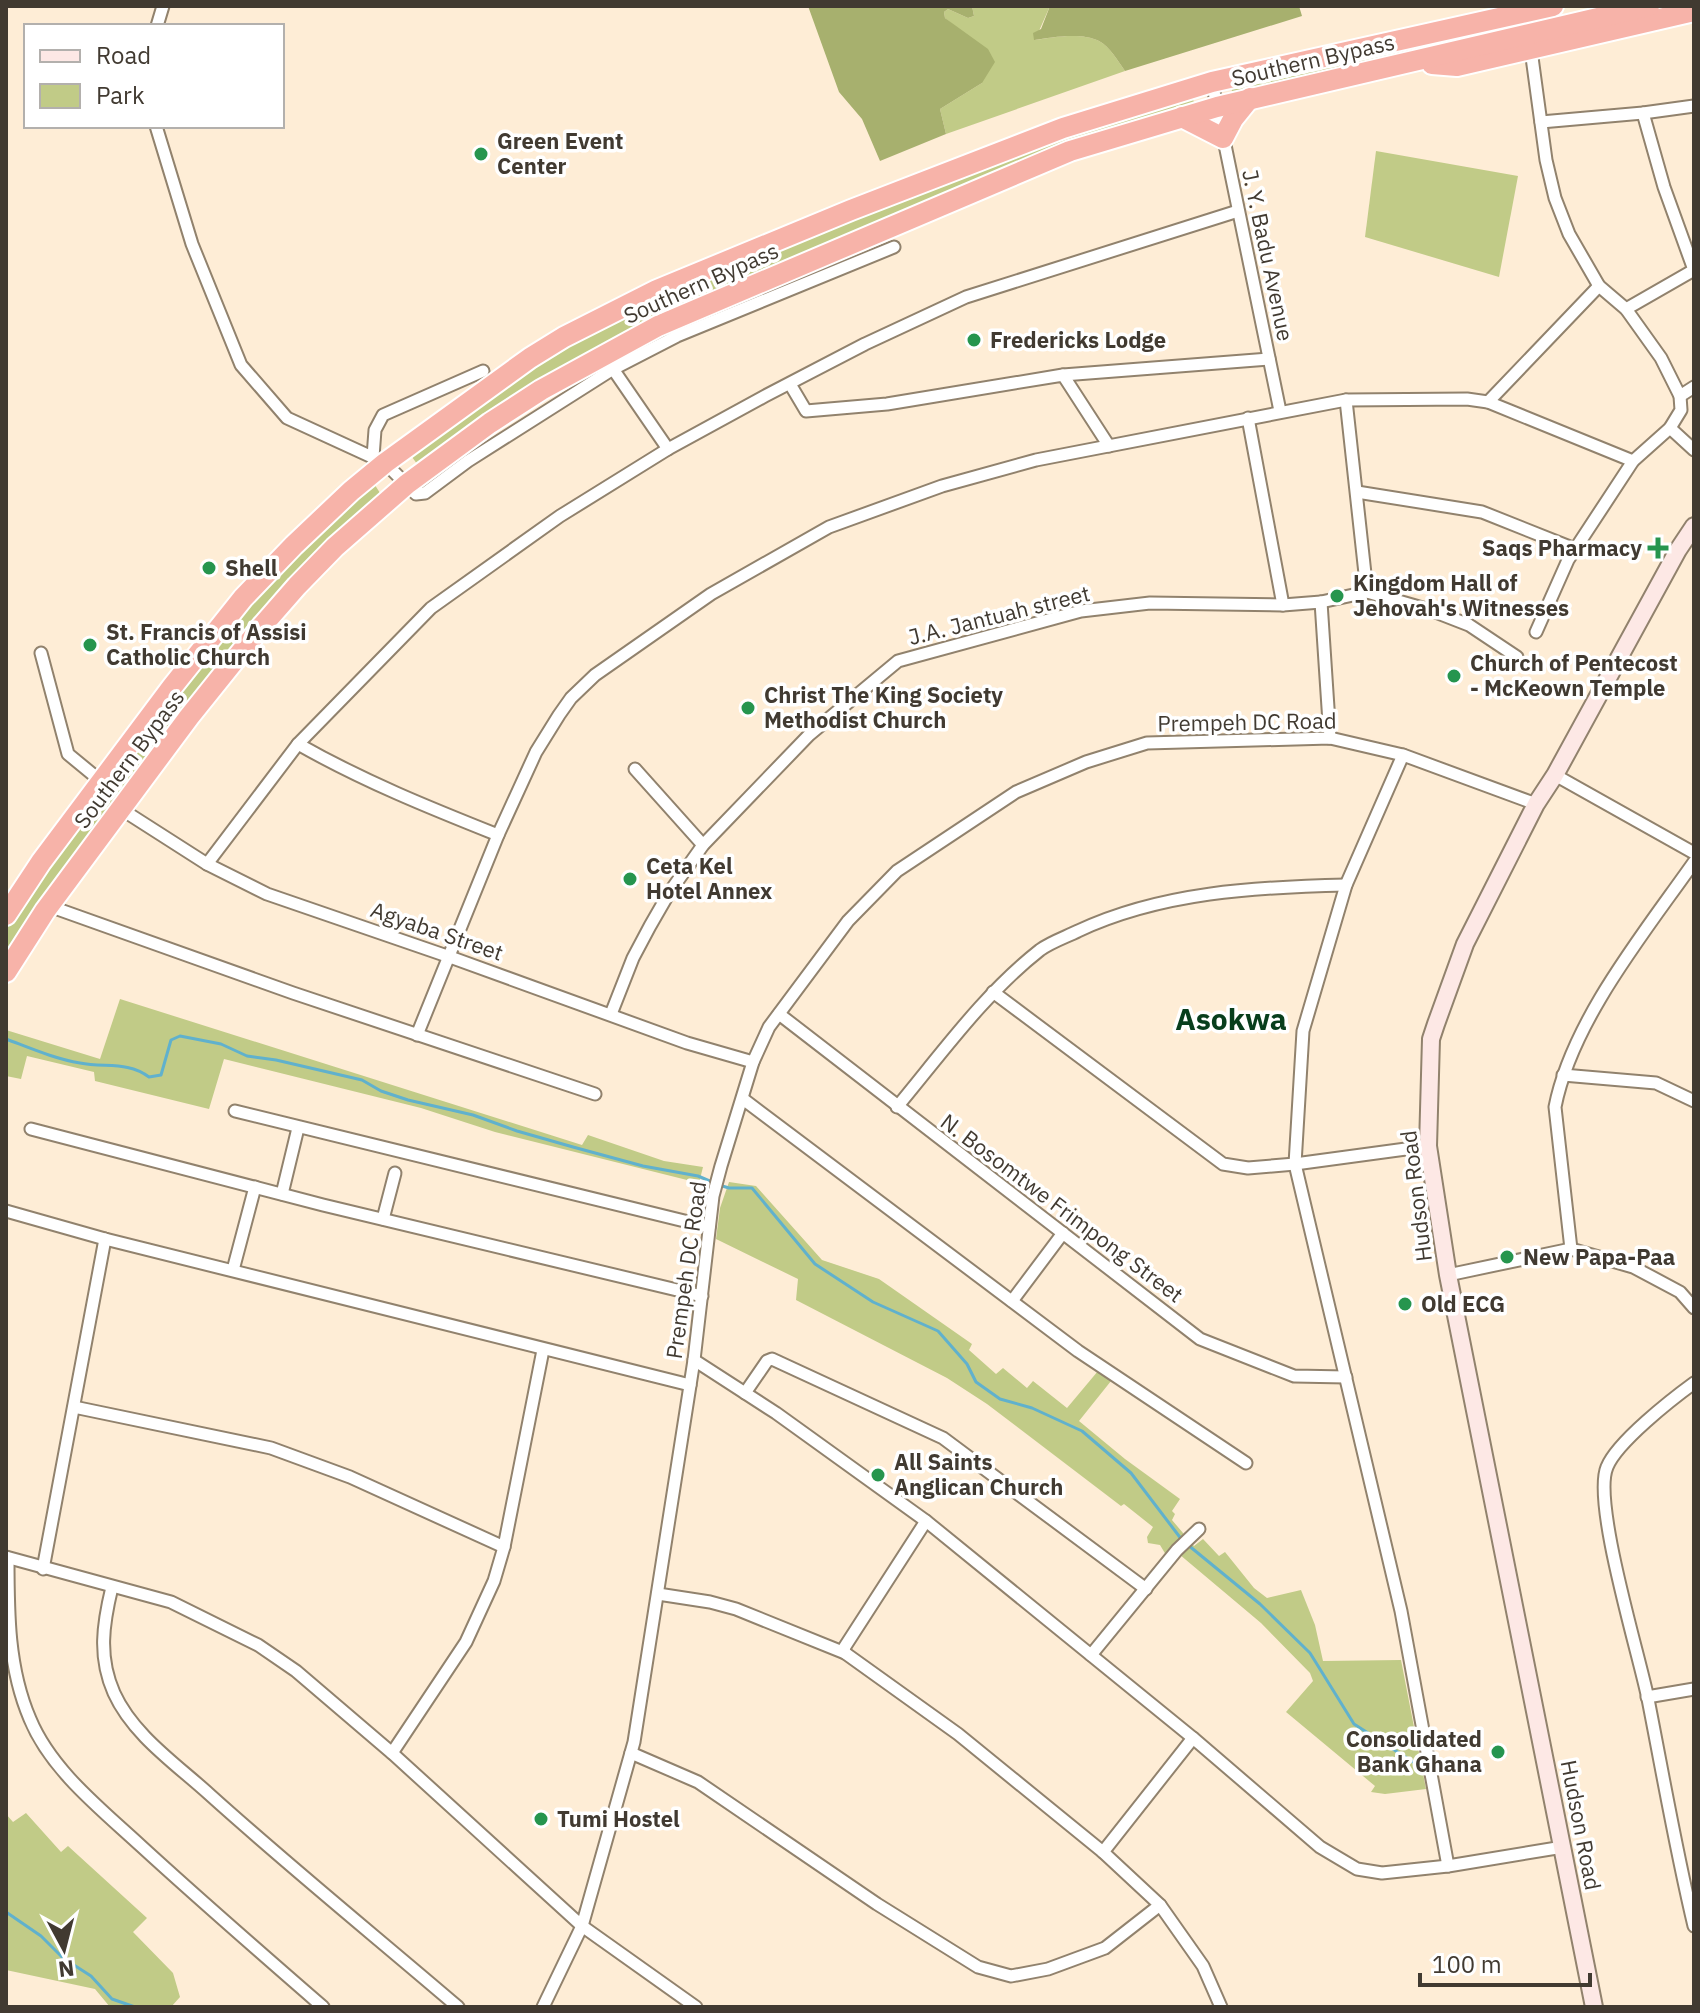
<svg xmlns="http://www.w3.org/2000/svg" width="1700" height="2013" font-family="'IBM Plex Sans',sans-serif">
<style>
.green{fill:#c1cb87}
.forest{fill:#a7b06e}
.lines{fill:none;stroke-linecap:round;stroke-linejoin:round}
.stream{stroke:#60b1cd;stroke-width:3}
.street-casing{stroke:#91826d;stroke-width:15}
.secondary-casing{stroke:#91826d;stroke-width:20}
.highway-casing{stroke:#fff;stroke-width:24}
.street{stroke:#fff;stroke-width:11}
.secondary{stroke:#fde8e5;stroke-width:16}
.highway{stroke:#f7b3a9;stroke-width:20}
.poi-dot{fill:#26954e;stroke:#fff;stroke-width:3}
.labels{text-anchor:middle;stroke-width:7;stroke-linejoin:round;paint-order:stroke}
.street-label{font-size:22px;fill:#413a31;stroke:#fff}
.poi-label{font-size:22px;font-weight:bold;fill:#413a31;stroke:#fff;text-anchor:start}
.district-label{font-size:30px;font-weight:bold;fill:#083e1c;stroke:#fff}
</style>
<rect width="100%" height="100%" fill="#feedd6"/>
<g class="green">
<path d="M972,6H1050L1035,40C1053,37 1082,32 1099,41C1110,47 1118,61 1125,71L946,134L940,109L982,83L957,28L945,18L944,12L948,9L968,18L974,16Z"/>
<polygon points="1570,14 1233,95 1231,87"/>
<path d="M1193,99L1195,106L750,283L420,468L412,457C446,427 494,390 533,367C631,308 739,265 845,222C960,176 1074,133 1193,99Z"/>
<polygon points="1376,151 1518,176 1499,277 1365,237"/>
<polygon points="373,482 380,493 317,550 6,968 6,929 41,877 129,758 242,613"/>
<polygon points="120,999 582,1145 588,1135 664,1161 703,1167 699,1183 495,1132 421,1108 224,1059 209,1109 95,1081 94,1072 27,1056 21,1079 6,1076 6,1030 100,1059"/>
<polygon points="729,1182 756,1186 822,1260 879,1279 972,1344 969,1350 996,1374 1003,1368 1027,1388 1033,1381 1067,1408 1098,1371 1111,1381 1079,1421 1125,1459 1180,1499 1172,1511 1175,1514 1172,1520 1194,1546 1203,1539 1219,1556 1225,1552 1254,1588 1267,1598 1301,1590 1315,1625 1323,1661 1401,1660 1426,1789 1385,1794 1371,1792 1375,1786 1286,1712 1313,1681 1310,1673 1261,1623 1173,1549 1166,1555 1160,1545 1148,1543 1147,1537 1153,1527 1124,1504 1121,1506 987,1404 947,1378 796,1300 798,1279 716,1239 720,1208"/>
<polygon points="26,1813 61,1852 68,1846 147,1918 133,1932 173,1973 180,1997 171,2007 110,2007 95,1989 6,1970 6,1814 13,1822"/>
</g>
<g class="forest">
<polygon points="808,6 972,6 974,16 968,18 948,9 944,12 945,18 988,49 995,62 982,83 940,109 946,134 880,161 862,119 839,92"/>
<path d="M1050,6H1299L1302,16L1125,71C1118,61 1110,47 1099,41C1082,32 1053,37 1034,40L1033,33L1041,29Z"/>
</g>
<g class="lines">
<g class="stream">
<path d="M6,1039C30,1048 55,1059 80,1063C105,1068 128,1061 149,1077L161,1075L171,1040L180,1036L221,1044L247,1056L276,1060L362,1080L381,1091L408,1100L473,1115L517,1131L573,1147L643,1166L698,1176L712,1182"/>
<polyline points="719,1185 729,1188 752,1188 815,1264 873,1302 938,1331 967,1364 976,1382 1000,1399 1032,1408 1082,1431 1131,1473 1182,1540"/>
<polyline points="1188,1545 1260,1604 1310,1653 1354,1724 1413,1762"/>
<polyline points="6,1912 41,1936 63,1958 91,1976 112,1999 135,2007"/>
</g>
<g class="street-casing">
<g id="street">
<polyline points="157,26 163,6"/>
<polyline points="1531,50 1546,160 1555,198 1569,234 1599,286 1626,309 1661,358 1680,396 1681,410 1670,428 1633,461 1568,560 1536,632"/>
<polyline points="1212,82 1280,411"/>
<polyline points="1643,113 1664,187 1694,270"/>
<polyline points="1541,122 1643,113 1694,106"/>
<polyline points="156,126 192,244 241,365 287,418 385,463 416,494 425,493 468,461 613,369 677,336 894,247"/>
<polyline points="1626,309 1694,270"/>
<polyline points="613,369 668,449"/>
<polyline points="1063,375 1269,359"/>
<polyline points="790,384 806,411 887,404 1063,375 1109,446"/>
<polyline points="1680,396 1694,387"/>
<polyline points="1346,400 1367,592"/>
<polyline points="1488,402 1599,286"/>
<polyline points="1248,418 1283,605"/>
<polyline points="1670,428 1694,450"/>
<polyline points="373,457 375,430 383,415 483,371"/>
<polyline points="1357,492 1482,512 1575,549"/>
<polyline points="1321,602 1330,738"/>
<polyline points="41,653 68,754 102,782"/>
<path d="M298,744C363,781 430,808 498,835"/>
<polyline points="1403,755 1346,885 1303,1031 1295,1164 1401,1611 1448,1866"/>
<polyline points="635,769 703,845"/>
<polyline points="1555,775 1694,853"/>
<polyline points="121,809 207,864 267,894 450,957 687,1043 753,1062"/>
<polyline points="207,864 298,744 431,608 560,516 668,449 765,396 865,344 966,297 1238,211"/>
<polyline points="49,906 293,993 595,1094"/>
<polyline points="993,992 1223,1164 1248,1168 1295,1164 1428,1146"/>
<polyline points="611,1014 633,958 650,926 669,893 703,845 809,735 898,661 1081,611 1150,603 1283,605 1321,602 1367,592 1433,611 1469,625 1517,657"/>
<polyline points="779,1014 1200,1339 1294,1376 1346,1377"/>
<polyline points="417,1035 498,835 536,752 559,715 571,698 595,675 711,594 829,527 942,486 1036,460 1346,400 1467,399 1488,402 1633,461"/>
<polyline points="1563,1075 1656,1083 1694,1101"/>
<polyline points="743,1099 1078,1351 1246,1463"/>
<path d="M897,1107C942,1053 984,994 1040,950C1051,942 1066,937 1078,931C1161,892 1256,887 1346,885"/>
<polyline points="235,1111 709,1227"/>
<polyline points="31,1129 323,1205 702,1296"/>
<polyline points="282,1194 298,1128"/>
<polyline points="6,1211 105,1239 690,1385"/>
<polyline points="383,1219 395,1173"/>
<path d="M1571,1249L1555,1107C1572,1021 1644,933 1694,862"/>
<polyline points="233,1270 255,1187"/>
<polyline points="1448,1275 1571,1249 1633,1267 1680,1292 1694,1308"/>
<polyline points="1012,1301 1063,1233"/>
<polyline points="694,1360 776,1413 926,1521 1193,1738 1320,1847 1357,1869 1382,1873 1448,1866 1563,1847"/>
<path d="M1694,1383C1672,1399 1617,1442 1607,1467C1592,1502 1639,1654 1648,1699C1663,1775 1676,1851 1694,1926"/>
<polyline points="745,1393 767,1361 772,1359 943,1438 1146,1589"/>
<polyline points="74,1407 271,1448 350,1477 504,1547"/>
<polyline points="6,1557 171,1602 258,1645 296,1671 392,1753 582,1926 696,2007"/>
<path d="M8,1558C8,1613 8,1668 30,1719C51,1770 101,1809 141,1846C201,1901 262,1954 323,2007"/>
<polyline points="43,1569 105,1239"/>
<path d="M112,1587C103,1624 98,1657 114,1693C133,1735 176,1764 209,1794C290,1867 375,1936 458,2007"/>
<polyline points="658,1594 710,1602 736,1609 845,1653 958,1734 1103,1852 1160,1905 1203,1966 1221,2007"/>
<polyline points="845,1653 844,1648 926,1521"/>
<polyline points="1091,1655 1177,1550 1199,1529"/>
<polyline points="1647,1697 1694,1689"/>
<polyline points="392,1753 466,1642 494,1581 504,1547 543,1350"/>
<polyline points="631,1753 698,1782 877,1904 978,1967 1011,1976 1048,1969 1105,1948 1160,1905"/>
<polyline points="1103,1852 1193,1738"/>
<polyline points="543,2007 582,1926 634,1742 694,1360 713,1196 721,1166 753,1062 769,1027 848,921 897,871 1016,792 1086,762 1147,743 1330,738 1403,755 1536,804"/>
</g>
</g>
<g class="secondary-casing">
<polyline id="secondary" points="1594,2007 1448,1275 1428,1146 1431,1039 1436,1024 1465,944 1536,804 1555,775 1678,550 1694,526"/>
</g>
<g class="highway-casing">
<g id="highway">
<polyline points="1432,64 1457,66 1694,11"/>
<polyline points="1182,117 1223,138 1233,119 1250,98"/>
<polyline points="6,915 41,862 172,687 243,598 294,545 351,491 385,463 530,358 564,337 657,290 851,210 1063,128 1212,82 1553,6"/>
<polyline points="6,972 45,911 189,717 262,626 297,586 335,547 407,484 490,423 541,390 658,326 1070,151 1217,107 1649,6"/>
</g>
</g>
<use href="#street" class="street"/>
<use href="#secondary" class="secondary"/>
<use href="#highway" class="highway"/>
</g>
<g class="poi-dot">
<circle cx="481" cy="154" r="8"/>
<circle cx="974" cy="340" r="8"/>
<path d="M1654 536h8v8h8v8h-8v8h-8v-8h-8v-8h8z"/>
<circle cx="209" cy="568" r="8"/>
<circle cx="1337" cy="596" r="8"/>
<circle cx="90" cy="645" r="8"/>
<circle cx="1454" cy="676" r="8"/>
<circle cx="748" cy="708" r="8"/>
<circle cx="630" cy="879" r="8"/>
<circle cx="1507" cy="1257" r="8"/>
<circle cx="1405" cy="1304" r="8"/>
<circle cx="878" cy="1475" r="8"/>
<circle cx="1498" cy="1752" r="8"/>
<circle cx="541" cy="1819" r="8"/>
</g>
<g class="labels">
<g class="street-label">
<text transform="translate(1313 60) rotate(-13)" y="8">Southern Bypass</text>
<text transform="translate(1268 255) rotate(78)" y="8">J. Y. Badu Avenue</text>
<text transform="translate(701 283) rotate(-24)" y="8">Southern Bypass</text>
<text transform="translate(999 615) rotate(-14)" y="8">J.A. Jantuah street</text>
<text transform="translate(1247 722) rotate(-1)" y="8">Prempeh DC Road</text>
<text transform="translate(129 759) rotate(-53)" y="8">Southern Bypass</text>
<text transform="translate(437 931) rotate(19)" y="8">Agyaba Street</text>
<text transform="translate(1416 1196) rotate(-97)" y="8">Hudson Road</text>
<text transform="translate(1062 1208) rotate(37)" y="8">N. Bosomtwe Frimpong Street</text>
<text transform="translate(686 1270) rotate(-82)" y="8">Prempeh DC Road</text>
<text transform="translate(1581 1825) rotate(79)" y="8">Hudson Road</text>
</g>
<g class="poi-label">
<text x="497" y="149">Green Event<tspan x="497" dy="25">Center</tspan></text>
<text x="990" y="348">Fredericks Lodge</text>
<text x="1642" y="556" text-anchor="end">Saqs Pharmacy</text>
<text x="225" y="576">Shell</text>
<text x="1353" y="591">Kingdom Hall of<tspan x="1353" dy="25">Jehovah's Witnesses</tspan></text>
<text x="106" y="640">St. Francis of Assisi<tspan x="106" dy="25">Catholic Church</tspan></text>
<text x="1470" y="671">Church of Pentecost<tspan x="1470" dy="25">- McKeown Temple</tspan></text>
<text x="764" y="703">Christ The King Society<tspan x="764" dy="25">Methodist Church</tspan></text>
<text x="646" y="874">Ceta Kel<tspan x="646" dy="25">Hotel Annex</tspan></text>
<text x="1523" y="1265">New Papa-Paa</text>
<text x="1421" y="1312">Old ECG</text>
<text x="894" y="1470">All Saints<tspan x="894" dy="25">Anglican Church</tspan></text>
<text x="1482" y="1747" text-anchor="end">Consolidated<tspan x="1482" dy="25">Bank Ghana</tspan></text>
<text x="557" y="1827">Tumi Hostel</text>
</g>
<g class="district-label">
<text x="1231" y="1030">Asokwa</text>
</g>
</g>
<rect width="1700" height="2013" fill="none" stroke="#413a31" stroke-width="16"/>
<rect x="24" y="24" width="260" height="104" fill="#ffffff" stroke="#b3b0ad" stroke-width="2"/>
<rect x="40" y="50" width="40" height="12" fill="#fde8e5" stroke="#b3b0ad" stroke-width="2"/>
<text x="96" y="64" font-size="24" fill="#413a31">Road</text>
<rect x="40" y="84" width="40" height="24" fill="#c1cb87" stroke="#b3b0ad" stroke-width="2"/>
<text x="96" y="104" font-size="24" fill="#413a31">Park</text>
<g transform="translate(64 1949) rotate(173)" stroke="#ffffff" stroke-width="6" paint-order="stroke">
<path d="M0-6L14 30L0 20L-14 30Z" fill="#413a31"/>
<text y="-12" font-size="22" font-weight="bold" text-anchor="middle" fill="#413a31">N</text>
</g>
<path d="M1420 1973v12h170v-12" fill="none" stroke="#413a31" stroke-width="4"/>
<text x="1432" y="1973" font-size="24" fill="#413a31" stroke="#ffffff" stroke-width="6" paint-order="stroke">100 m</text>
</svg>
